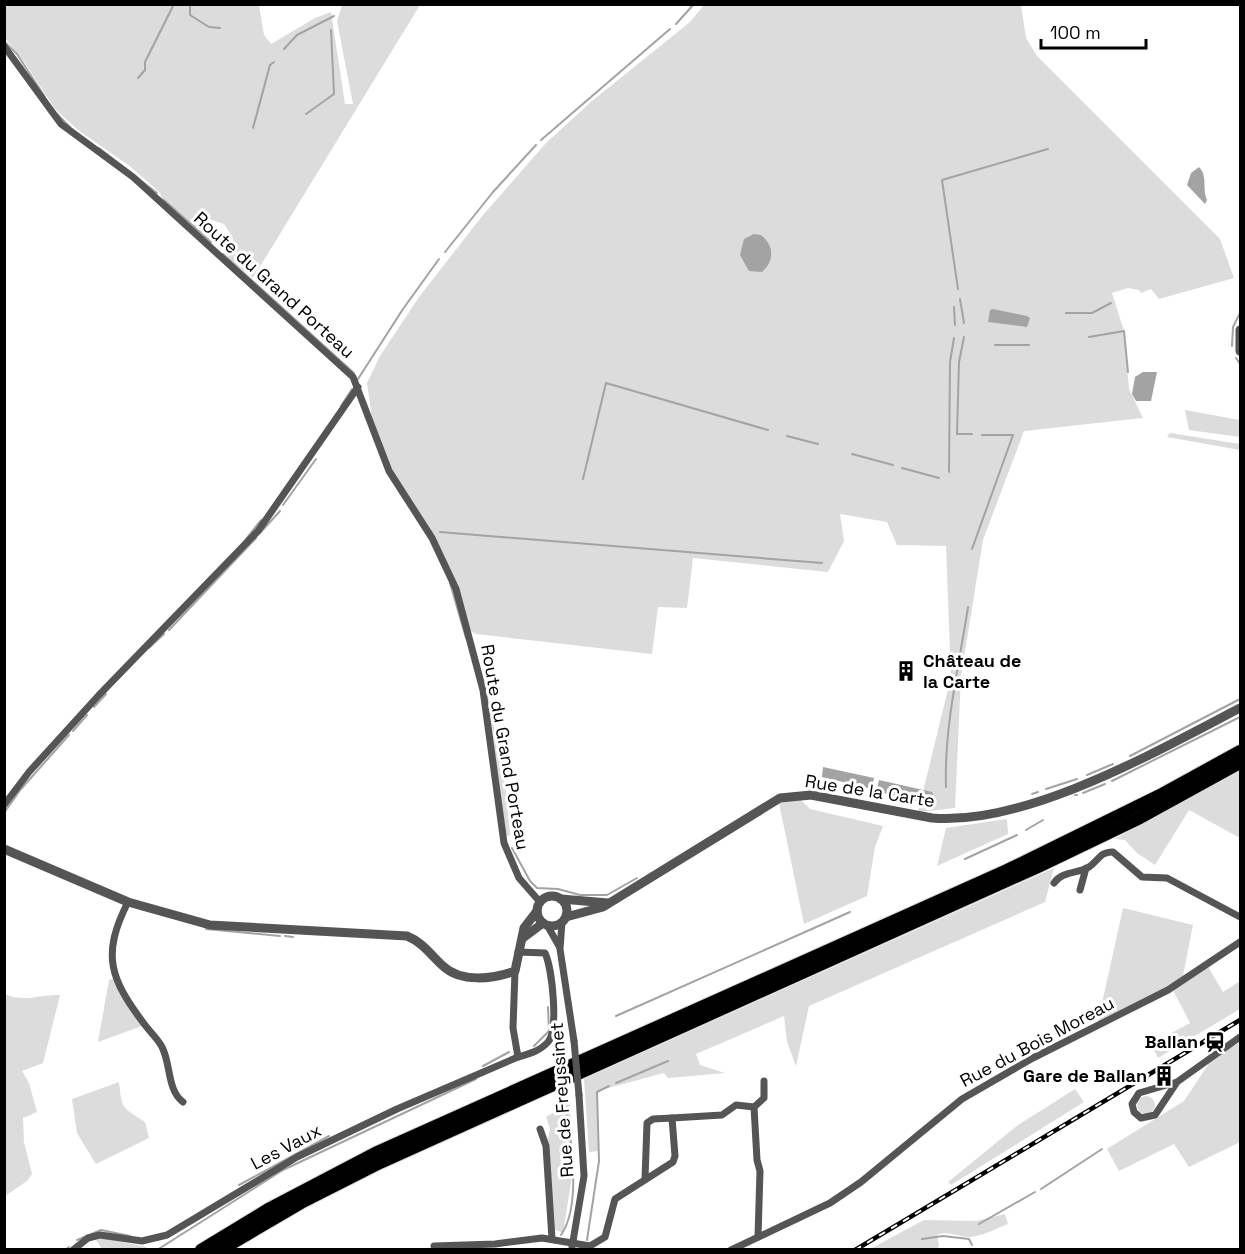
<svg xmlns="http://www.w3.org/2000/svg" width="1245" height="1254" font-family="'Space Grotesk',sans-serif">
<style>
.green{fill:#dcdcdc}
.water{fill:#a3a3a3}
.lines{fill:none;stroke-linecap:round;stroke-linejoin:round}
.stream{stroke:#a3a3a3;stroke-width:2}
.trunk-casing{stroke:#dbdbdb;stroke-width:14}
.minor{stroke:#555;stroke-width:7}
.tertiary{stroke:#555;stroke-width:9}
.trunk{stroke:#000;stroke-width:12}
.rail-casing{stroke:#000;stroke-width:4.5}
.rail{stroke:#fff;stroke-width:2;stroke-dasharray:7;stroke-linecap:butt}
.minor-bridge{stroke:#555;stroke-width:7}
.labels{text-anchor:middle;stroke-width:6;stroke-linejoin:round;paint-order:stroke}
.street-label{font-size:18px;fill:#000;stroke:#fff}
.poi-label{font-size:18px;font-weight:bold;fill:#000;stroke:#fff;text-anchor:end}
</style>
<rect width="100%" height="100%" fill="#fff"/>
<g class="green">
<polygon points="4,5 259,5 264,35 271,44 315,18 331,12 345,104 353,104 337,21 342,5 420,5 253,278 228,258 233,238 224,224 199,216 195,234 162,201 160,193 131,167 78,130 55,109 25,63 5,38"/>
<polygon points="704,5 1021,5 1026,38 1037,56 1220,239 1234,278 1159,299 1151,289 1141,293 1139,290 1128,288 1112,293 1124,331 1129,389 1143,418 1024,431 983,540 961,676 955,808 918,812 951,677 946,546 897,545 887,522 840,514 844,541 828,572 693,558 687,608 658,607 652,654 476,634 467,629 446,563 406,500 374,433 367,383 380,356 419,297 483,215 546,143 592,101 690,22"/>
<polygon points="1185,410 1240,420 1240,437 1189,430"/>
<polygon points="1170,433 1240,444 1240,450 1167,437"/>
<polygon points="487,688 506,791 510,835 505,836"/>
<polygon points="1240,771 1240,838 1189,810 1155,865 1137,853 1125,840 1114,839"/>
<polygon points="800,799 810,809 883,826 875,847 867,896 804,924 779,803"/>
<polygon points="1007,819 1008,834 937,866 946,828"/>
<polygon points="1054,868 1045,902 809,1006 796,1066 787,1042 784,1016 696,1054 700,1065 725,1073 668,1078 664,1073 597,1091 598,1151 589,1152 584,1079"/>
<polygon points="1123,908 1193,925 1182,981 1207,965 1223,992 1240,981 1240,1009 1158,1058 1151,1044 1190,1023 1172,988 1097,1026"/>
<polygon points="115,978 145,1025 98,1042 109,980"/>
<path d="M5,994C24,1003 39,994 60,995L43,1063L22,1071L29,1083L37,1112L23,1118L24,1142L32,1174L27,1181L5,1196Z"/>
<polygon points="1240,1042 1240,1142 1189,1167 1174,1144 1119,1171 1107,1149 1184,1101 1212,1059"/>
<path d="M119,1082C122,1110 122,1107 145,1122L149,1138L96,1164L77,1133L72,1099Z"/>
<polygon points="1075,1089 1084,1102 951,1185 948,1182 1018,1125"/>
<circle cx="1146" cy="1105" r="9"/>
<polygon points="570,1102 573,1170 563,1233 553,1229 546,1146 550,1129 546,1117"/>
<path d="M1005,1214L1008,1224C997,1228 983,1236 971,1237C960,1238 947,1230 937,1235L939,1246L937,1249H870L924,1220L976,1221Z"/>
<polygon points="104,1238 146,1247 148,1249 102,1249 96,1240"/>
</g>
<g class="water">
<path d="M1199,167C1208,176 1202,189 1207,200L1205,204L1187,185L1191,173Z"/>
<path d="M754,234L761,235C774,246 775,260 762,272L749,271L740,255L744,239Z"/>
<polygon points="993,309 1027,316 1030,318 1027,327 988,322 990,310"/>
<polygon points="1157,372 1151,401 1136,401 1132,394 1135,377 1143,372"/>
<polygon points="823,767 874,778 872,789 822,777"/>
<path d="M879,780L932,792L934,797C920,807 895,796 880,792L877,789Z"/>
</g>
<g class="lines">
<g class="stream">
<polyline points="190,4 190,15 209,27 220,28"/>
<polyline points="676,24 694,4"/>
<polyline points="4,41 17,54 45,97"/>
<polyline points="284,49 297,35 334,16"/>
<polyline points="138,78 145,70 145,62 174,4"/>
<polyline points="57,114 70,127"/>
<polyline points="306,114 334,94 331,30"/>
<polyline points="253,128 270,65 274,62"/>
<polyline points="541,140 670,29"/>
<polyline points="99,148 157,193"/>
<polyline points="164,200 211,242"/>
<polyline points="445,252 493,192 536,145"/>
<polyline points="223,254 354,373"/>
<polyline points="958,289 942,180 1048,149"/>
<polyline points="960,299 964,323"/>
<polyline points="954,307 955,325"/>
<polyline points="1066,313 1092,313 1111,303"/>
<polyline points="964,337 959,362 957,434 972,434"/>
<polyline points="1089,337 1124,331 1128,372"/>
<polyline points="995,345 1029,345"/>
<polyline points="1232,346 1233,327 1240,313"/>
<polyline points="1236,358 1240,364"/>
<polyline points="358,379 403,309 439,259"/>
<polyline points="341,406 352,389"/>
<polyline points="787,436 818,444"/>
<polyline points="852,454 893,465"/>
<polyline points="902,468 939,478"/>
<polyline points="949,472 950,362 954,338"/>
<polyline points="583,479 606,383 768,430"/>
<polyline points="283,505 316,459"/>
<polyline points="440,532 822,563"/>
<polyline points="260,533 280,511"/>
<polyline points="246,539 261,520"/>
<polyline points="972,549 1013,435 982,435"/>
<polyline points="450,583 466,638"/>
<polyline points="169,630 256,538"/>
<polyline points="149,648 164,634"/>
<polyline points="94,707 106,694"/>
<polyline points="73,731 87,715"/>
<polyline points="1130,756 1240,699"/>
<polyline points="1087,775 1113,764"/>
<polyline points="1112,781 1240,717"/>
<path d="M946,787C944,727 959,666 968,607"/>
<polyline points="1046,789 1077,779"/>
<polyline points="1083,793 1105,784"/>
<polyline points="1032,794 1038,792"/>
<polyline points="1075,795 1077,795"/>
<polyline points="4,813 21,789 69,735"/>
<polyline points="1026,830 1043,820"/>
<polyline points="512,848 530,881 537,888 558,889 580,895 607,895 637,878"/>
<polyline points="965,859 1017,835"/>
<polyline points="206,929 280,936"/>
<polyline points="285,936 293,937"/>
<polyline points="616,1016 850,912"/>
<polyline points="534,1046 549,1031 548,1007"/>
<polyline points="483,1066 509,1052"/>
<polyline points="616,1083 668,1061"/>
<polyline points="239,1185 329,1136"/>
<polyline points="1041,1189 1102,1149"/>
<polyline points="979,1224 1035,1192"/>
<path d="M561,1235C582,1205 571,1139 565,1104"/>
<polyline points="922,1239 943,1236 969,1239 972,1245"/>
<polyline points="77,1240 101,1230 130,1236"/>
<polyline points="587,1240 599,1161 597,1092 609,1086"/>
<polyline points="559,1249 560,1250"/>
<polyline points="65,1250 69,1247"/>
<polyline points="157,1250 283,1170 476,1079"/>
</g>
<g class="trunk-casing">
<g id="trunk">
<polyline points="201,1250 270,1208 375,1153 1007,870 1160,795 1240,751"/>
<polyline points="221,1250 301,1203 380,1163 1038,867 1140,818 1240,763"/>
</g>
</g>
<g class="minor">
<polyline points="4,46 61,124 133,177 353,377 389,471 432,538 456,589 483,690 504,843 519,878 540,902"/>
<polyline points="4,805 29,772 99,695 258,531 358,387"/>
<path d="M1054,883C1062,871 1077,874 1089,867C1098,861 1101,851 1113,852L1142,877L1167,878L1240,917"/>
<polyline points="1080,890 1086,868"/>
<path d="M128,902C101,955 110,979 145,1025C151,1033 158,1039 162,1047C171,1064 167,1090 183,1102"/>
<polyline points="562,922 560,949 574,1041"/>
<polyline points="547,925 559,946"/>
<path d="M515,971L513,1028L518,1057C529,1054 540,1051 548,1042C559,1029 552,968 545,953L518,952"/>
<polyline points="1177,1082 1155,1115 1141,1118 1134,1112 1132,1104 1139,1093 1177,1082 1240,1037"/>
<polyline points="754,1107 764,1098 764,1081"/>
<polyline points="672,1118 722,1115 736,1105 754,1107 757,1160 760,1171 758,1237"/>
<polyline points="540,1129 546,1146 552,1239"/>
<polyline points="434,1246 495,1244 542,1238 590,1246 605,1237 615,1199 673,1162 675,1156 672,1118 653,1119 647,1123 645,1179"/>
<polyline points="572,1247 584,1176 579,1095"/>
<polyline points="73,1250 88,1238 100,1235 142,1241 167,1235 297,1157 397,1109 518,1057"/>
<polyline points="731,1250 830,1203 861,1182 962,1099 1033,1058 1168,990 1240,942"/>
</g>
<g class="tertiary">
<polyline points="1240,330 1240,351"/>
<path d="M4,849L128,902L210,925L407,936C422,942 431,955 443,966C461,983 493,979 515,971L524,928L537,911"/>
<circle cx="552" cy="911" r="15"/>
<polyline points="561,899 608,903"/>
<path d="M566,917L603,907L780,798L811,795L932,818C1026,826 1157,751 1240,708"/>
<polyline points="523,938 543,923"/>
</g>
<use href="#trunk" class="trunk"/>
<g class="rail-casing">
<polyline id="rail" points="855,1250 1240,1020"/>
</g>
<use href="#rail" class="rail"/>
<polyline class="minor-bridge" points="574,1041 579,1095"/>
</g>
<defs>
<g id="building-bare" transform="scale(1.62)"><path d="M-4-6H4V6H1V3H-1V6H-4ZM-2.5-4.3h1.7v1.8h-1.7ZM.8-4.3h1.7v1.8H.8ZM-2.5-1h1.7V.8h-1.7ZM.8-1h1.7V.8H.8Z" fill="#000" stroke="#fff" stroke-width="2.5" paint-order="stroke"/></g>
<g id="station-bare" transform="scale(1.62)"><path d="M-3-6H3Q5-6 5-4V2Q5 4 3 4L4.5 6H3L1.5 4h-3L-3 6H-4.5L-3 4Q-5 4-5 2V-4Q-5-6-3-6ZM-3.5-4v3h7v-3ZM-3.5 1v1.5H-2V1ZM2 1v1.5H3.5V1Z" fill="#000" stroke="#fff" stroke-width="2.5" paint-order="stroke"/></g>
</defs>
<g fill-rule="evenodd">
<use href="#building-bare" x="906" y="671"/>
<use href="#station-bare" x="1215" y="1042"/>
<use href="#building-bare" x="1164" y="1076"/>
</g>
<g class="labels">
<g class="street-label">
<text transform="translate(274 285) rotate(42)" y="6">Route du Grand Porteau</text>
<text transform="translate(505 747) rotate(80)" y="6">Route du Grand Porteau</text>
<text transform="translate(870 791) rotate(9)" y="6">Rue de la Carte</text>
<text transform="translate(1037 1042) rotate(-28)" y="6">Rue du Bois Moreau</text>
<text transform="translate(562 1100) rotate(-94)" y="6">Rue de Freyssinet</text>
<text transform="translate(286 1147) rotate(-28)" y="6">Les Vaux</text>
</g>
<g class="poi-label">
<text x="923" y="667" text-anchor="start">Château de<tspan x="923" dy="21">la Carte</tspan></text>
<text x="1198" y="1048">Ballan</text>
<text x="1147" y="1082">Gare de Ballan</text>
</g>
</g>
<rect width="1245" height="1254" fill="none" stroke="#000000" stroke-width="12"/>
<path d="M1041 39v9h105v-9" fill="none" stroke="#000000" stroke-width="3"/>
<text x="1050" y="39" font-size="18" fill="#000000" stroke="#ffffff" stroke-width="4.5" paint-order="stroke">100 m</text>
</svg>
